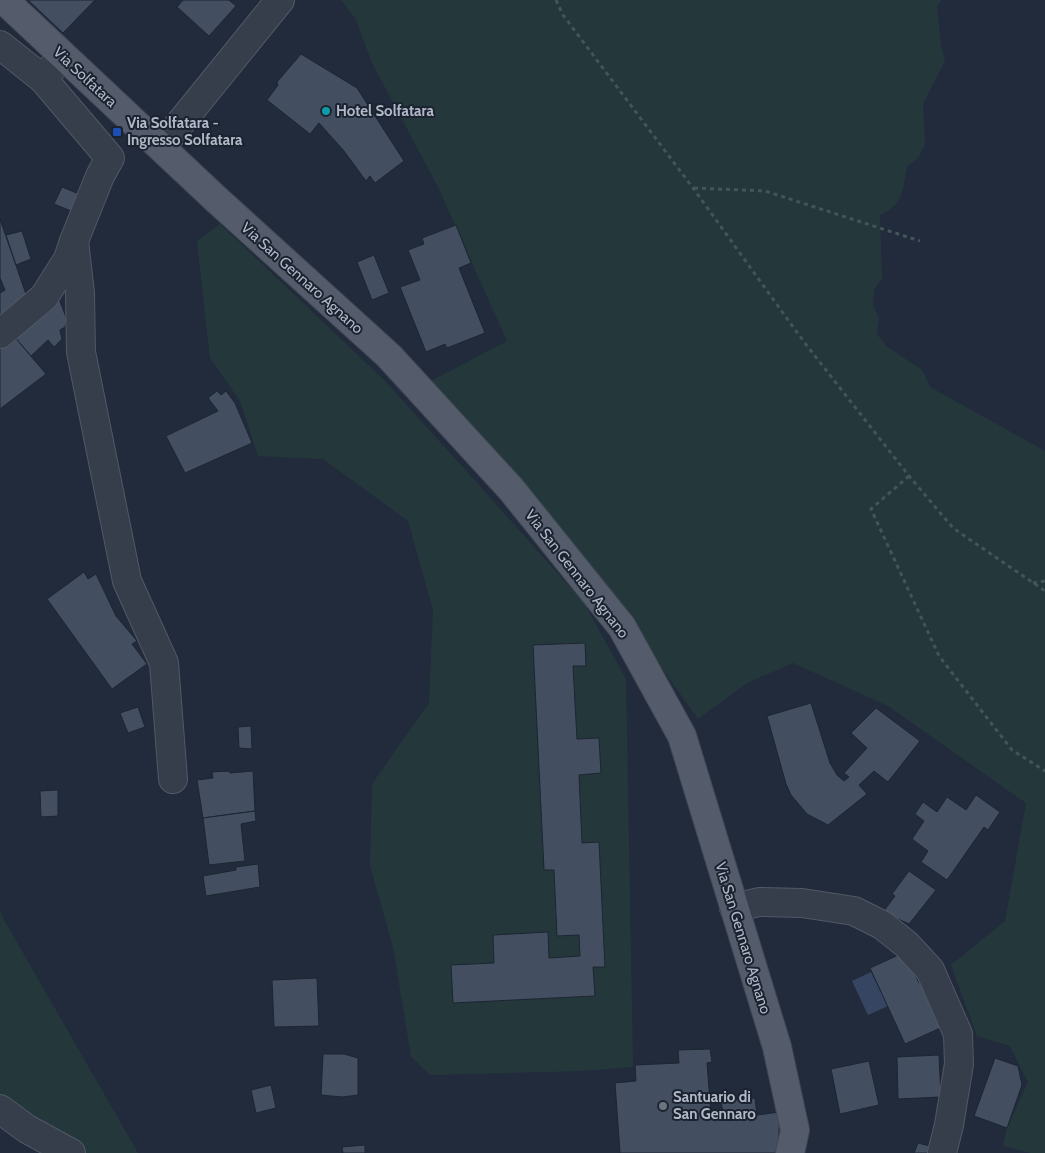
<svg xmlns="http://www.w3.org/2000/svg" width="1045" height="1153" font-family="Cabin,sans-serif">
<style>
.green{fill:#24383c}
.water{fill:#364662}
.building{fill:#434e60;stroke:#1d2532}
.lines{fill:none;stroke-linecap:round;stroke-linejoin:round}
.minor-casing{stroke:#515866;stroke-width:30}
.major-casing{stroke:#3f4754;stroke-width:30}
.path{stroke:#425559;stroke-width:3;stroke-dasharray:4 4;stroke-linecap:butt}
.minor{stroke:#363e4b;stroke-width:28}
.major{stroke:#545c6b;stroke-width:28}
.culture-dot{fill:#0f9aa8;stroke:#1b2330;stroke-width:2}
.transit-dot{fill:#1a4fb4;stroke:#1b2330;stroke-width:2}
.worship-dot{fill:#6b7280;stroke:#1b2330;stroke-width:2}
.labels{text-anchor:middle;stroke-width:4;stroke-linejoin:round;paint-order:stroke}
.street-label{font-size:15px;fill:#b1b8c7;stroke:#1b2330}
.poi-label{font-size:15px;font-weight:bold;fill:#b1b8c7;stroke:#1b2330;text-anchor:start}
</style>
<rect width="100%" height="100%" fill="#222b3b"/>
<g class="green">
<path d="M341,0H942L937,6L941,46L945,61L923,104L925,144L918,158L907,167C902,191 905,203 880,215L882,278L874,290L873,305L879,319L877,334L886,346L922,370L930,387L1045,451V1153H1031L1003,1146L1007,1128L1028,1082L1010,1046L977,1036L951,965L1005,921L1026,803L888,706L793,663L747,683L698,719L582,555L431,381L507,341L438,187L372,63L355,18Z"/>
<polygon points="220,224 385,381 488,495 584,603 626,679 633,1067 581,1071 430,1075 411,1056 393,947 370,866 372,784 429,703 433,610 408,521 323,459 258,456 240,401 210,358 197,241"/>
<polygon points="0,909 3,918 138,1153 86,1153 0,1100"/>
</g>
<polygon class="water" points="871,972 888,1006 868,1015 852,981"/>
<g class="building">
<polygon points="28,0 95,0 63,33"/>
<polygon points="183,0 229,0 236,6 209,36 177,7"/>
<polygon points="301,54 357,88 404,161 375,183 370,176 366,181 344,151 319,123 310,134 267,100 278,85 277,82"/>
<polygon points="62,187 79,194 71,211 54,204"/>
<polygon points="0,219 28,300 0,321 0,293 5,290 0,278"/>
<polygon points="456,225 471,263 459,268 485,333 447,348 445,344 426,352 400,287 420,280 408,250 424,244 422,238"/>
<polygon points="22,231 31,259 16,265 6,235"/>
<polygon points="374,255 389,293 372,300 357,262"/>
<polygon points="58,296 67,320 65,327 60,330 62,339 54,347 48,340 31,356 13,335"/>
<polygon points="13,335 46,374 0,409 0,346"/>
<polygon points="217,391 221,395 226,391 235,403 252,443 185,473 166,436 218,411 208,398"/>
<polygon points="84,572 88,579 96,574 116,616 137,641 132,644 147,664 112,689 47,599"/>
<polygon points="585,643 586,666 573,666 577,739 599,738 601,773 579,775 582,843 599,842 605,967 593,967 595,996 453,1003 451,965 494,963 493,935 548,932 549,958 580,956 579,935 557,936 554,870 544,870 533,645"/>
<polygon points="811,703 830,763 837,775 844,781 849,777 844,773 867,748 851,733 876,708 920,741 888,782 874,771 859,785 867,794 828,825 807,814 791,795 786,784 767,716"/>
<polygon points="138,707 145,727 128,733 120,713"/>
<polygon points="251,726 252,749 239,748 238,727"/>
<polygon points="229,771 230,773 253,771 255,811 203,818 197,780 213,778 212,772"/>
<polygon points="58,790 58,816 41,817 40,791"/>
<polygon points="976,795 1000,812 988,830 984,827 947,880 921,862 928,851 912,839 924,821 915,814 923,802 937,812 947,797 966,810"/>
<polygon points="255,811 256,821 241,824 245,861 209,865 203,818"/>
<polygon points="258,864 260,887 206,896 203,876 236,870 236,867"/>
<polygon points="909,871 936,890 909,924 883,912 895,896 892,894"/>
<polygon points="905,952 919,983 926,980 947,1025 905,1044 870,968"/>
<polygon points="317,978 319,1026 274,1027 272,980"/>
<polygon points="710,1049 712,1062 707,1063 711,1114 723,1113 721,1101 755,1098 757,1115 780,1112 778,1153 620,1153 615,1083 636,1081 635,1065 679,1063 678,1050"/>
<polygon points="323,1054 344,1054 358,1058 358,1095 342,1097 321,1095"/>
<polygon points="939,1055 941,1097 898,1099 897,1057"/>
<polygon points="995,1058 1018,1066 1022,1085 1007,1128 974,1116"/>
<polygon points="869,1061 879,1105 840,1114 831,1069"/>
<polygon points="271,1085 276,1108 256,1113 251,1090"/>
<polygon points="918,1143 938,1148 936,1153 914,1153"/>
<polygon points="365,1145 365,1153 343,1153 342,1147"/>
</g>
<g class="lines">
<g class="minor-casing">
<g id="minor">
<polyline points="0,45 43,79"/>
<polyline points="161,147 280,0"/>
<polyline points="74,241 80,293 81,352 127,581 164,663 173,779"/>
<polyline points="0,334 44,297 68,259 74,241 100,176 110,158 43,79 62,56"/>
<polyline points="734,908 759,902 802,903 854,911 882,925 906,944 930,970 958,1034 959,1064 949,1125 942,1153"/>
<polyline points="0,1109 27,1129 71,1153"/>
</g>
</g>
<g class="major-casing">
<polyline id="major" points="4,0 217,200 389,356 511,489 622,627 682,736 777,1047 795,1130 790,1153"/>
</g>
<g class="path">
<polyline points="556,0 563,15 693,188 804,342 909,476 953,528 1045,591"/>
<polyline points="694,188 765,191 920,241"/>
<polyline points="909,476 871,509 939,656 1012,750 1045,771"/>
<polyline points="1033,583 1045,581"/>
</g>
<use href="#minor" class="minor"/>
<use href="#major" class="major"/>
</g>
<circle class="culture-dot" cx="326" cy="111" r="5"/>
<rect class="transit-dot" x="112" y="127" width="10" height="10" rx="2.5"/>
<circle class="worship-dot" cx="663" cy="1106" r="5"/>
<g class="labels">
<g class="street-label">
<text transform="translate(85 77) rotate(43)" y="5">Via Solfatara</text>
<text transform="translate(302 278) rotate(42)" y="5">Via San Gennaro Agnano</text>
<text transform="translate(577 574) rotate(52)" y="5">Via San Gennaro Agnano</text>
<text transform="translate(743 938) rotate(73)" y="5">Via San Gennaro Agnano</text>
</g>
<g class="poi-label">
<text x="336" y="116">Hotel Solfatara</text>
<text x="127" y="128">Via Solfatara -<tspan x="127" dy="17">Ingresso Solfatara</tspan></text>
<text x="673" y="1102">Santuario di<tspan x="673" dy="17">San Gennaro</tspan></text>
</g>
</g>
</svg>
